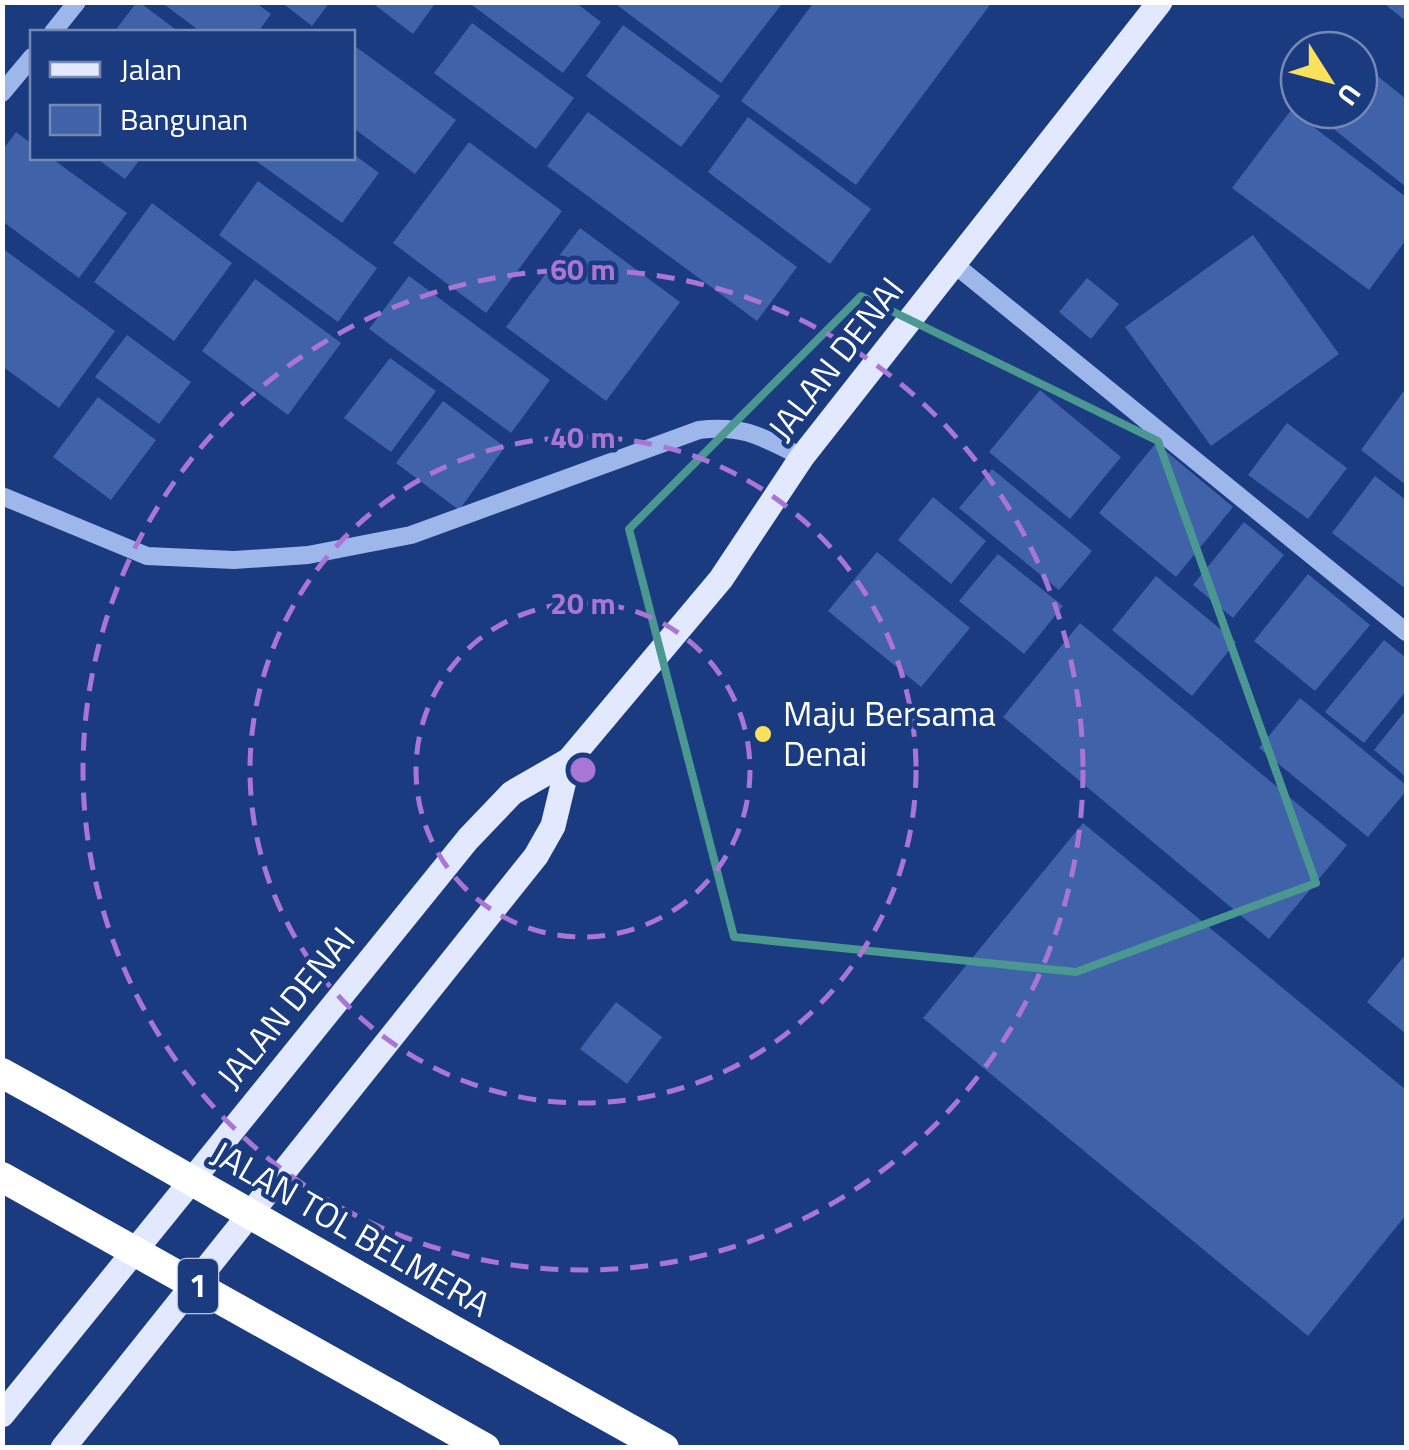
<svg xmlns="http://www.w3.org/2000/svg" width="1409" height="1450" font-family="'Titillium Web',sans-serif">
<style>
.building{fill:#3f62a8}
.lines{fill:none;stroke-linecap:round;stroke-linejoin:round}
.minor{stroke:#9eb7ea;stroke-width:18}
.major{stroke:#e2e9fe;stroke-width:25}
.highway{stroke:#fff;stroke-width:30}
.highway-bridge{stroke:#fff;stroke-width:30}
.marked{fill:none;stroke:#4b9892;stroke-width:8;stroke-linejoin:round}
.ring{fill:none;stroke:#a976d5;stroke-width:5;stroke-dasharray:18 12}
.poi-dot{fill:#fbe05b;stroke:#1b3b80;stroke-width:4}
.labels{text-anchor:middle;stroke-width:9;stroke-linejoin:round;paint-order:stroke}
.shield{fill:#1b3b80;stroke:#bbc4d9;stroke-width:2.5}
.shield-label{font-size:32px;font-weight:bold;fill:#fff}
.street-label{font-size:35px;fill:#fff;stroke:#1b3b80}
.poi-label{font-size:35px;fill:#fff;stroke:#1b3b80;text-anchor:start}
.centre{fill:#a976d5;stroke:#1b3b80;stroke-width:5}
.ring-label{font-size:30px;text-anchor:middle;font-weight:bold;fill:#a976d5;stroke:#1b3b80;stroke-width:9;stroke-linejoin:round;paint-order:stroke}
</style>
<rect width="100%" height="100%" fill="#1b3b80"/>
<g class="building">
<polygon points="137,2 139,2 179,32 114,32"/>
<polygon points="161,2 255,2 271,14 258,32 201,32"/>
<polygon points="281,2 330,2 312,26"/>
<polygon points="371,2 436,2 413,34"/>
<polygon points="468,2 575,2 601,22 563,73"/>
<polygon points="613,2 778,2 781,5 721,83"/>
<polygon points="814,2 992,2 856,185 741,101"/>
<polygon points="1382,2 1406,2 1406,21"/>
<polygon points="472,23 574,98 536,149 434,73"/>
<polygon points="623,25 720,96 681,147 586,76"/>
<polygon points="1325,33 1346,50 1311,50"/>
<polygon points="352,44 456,120 415,174 352,127"/>
<polygon points="1359,61 1406,99 1406,187 1310,110 1359,110"/>
<polygon points="1299,64 1299,101 1281,87"/>
<polygon points="1291,110 1406,197 1406,240 1369,290 1232,188"/>
<polygon points="588,112 797,267 757,321 547,166"/>
<polygon points="748,117 871,209 830,264 708,172"/>
<polygon points="16,132 32,144 32,158 51,158 127,213 79,278 2,221 2,151"/>
<polygon points="469,142 562,211 486,313 393,243"/>
<polygon points="352,153 379,173 342,223 252,158 352,158"/>
<polygon points="96,158 141,158 125,179"/>
<polygon points="258,181 377,268 338,322 219,235"/>
<polygon points="152,203 232,263 174,341 94,282"/>
<polygon points="580,228 680,302 606,401 506,327"/>
<polygon points="1253,235 1339,354 1211,446 1125,327"/>
<polygon points="2,248 115,331 59,408 2,366"/>
<polygon points="409,276 550,380 511,433 369,329"/>
<polygon points="1087,278 1119,304 1091,339 1059,312"/>
<polygon points="255,279 341,343 288,415 202,351"/>
<polygon points="127,335 191,382 159,424 95,377"/>
<polygon points="390,358 436,391 391,452 344,418"/>
<polygon points="1406,388 1406,485 1361,450"/>
<polygon points="1040,390 1121,457 1070,519 989,452"/>
<polygon points="98,397 156,440 111,500 53,457"/>
<polygon points="443,401 505,447 459,510 396,463"/>
<polygon points="1287,423 1347,468 1308,519 1248,475"/>
<polygon points="1156,443 1233,507 1176,577 1099,513"/>
<polygon points="992,469 1092,551 1059,590 959,508"/>
<polygon points="1375,476 1406,500 1406,589 1332,533"/>
<polygon points="933,497 986,541 951,584 898,540"/>
<polygon points="1244,522 1284,555 1233,618 1193,585"/>
<polygon points="877,552 970,628 921,687 828,611"/>
<polygon points="998,554 1063,606 1024,654 959,601"/>
<polygon points="1308,574 1370,625 1315,691 1254,641"/>
<polygon points="1156,576 1236,642 1192,696 1112,630"/>
<polygon points="1080,623 1347,845 1269,939 1003,717"/>
<polygon points="1384,640 1406,658 1406,691 1364,743 1325,712"/>
<polygon points="1300,698 1406,785 1406,791 1368,837 1259,748"/>
<polygon points="1406,710 1406,777 1374,750"/>
<polygon points="1083,823 1406,1090 1406,1215 1308,1336 923,1018"/>
<polygon points="1406,954 1406,1034 1367,1002"/>
<polygon points="616,1002 662,1037 627,1084 580,1049"/>
</g>
<g class="lines">
<g class="minor">
<polyline points="53,32 77,2"/>
<polyline points="2,93 32,57"/>
<polyline points="954,264 1406,632"/>
<path d="M2,496L147,556L234,560L308,555L411,535L699,430C743,424 764,438 802,457"/>
</g>
<g class="major">
<polyline points="2,1415 468,839 512,793 569,760 721,579 802,457 1160,2"/>
<polyline points="63,1448 536,856 553,826 569,760"/>
</g>
<g class="highway">
<polyline points="2,1073 58,1104"/>
<polyline points="444,1325 664,1448"/>
<polyline points="393,1396 485,1448"/>
</g>
<g class="highway-bridge">
<polyline points="58,1104 444,1325"/>
<polyline points="2,1177 393,1396"/>
</g>
</g>
<path class="marked" d="M861,296L1158,441L1316,883L1076,972L734,937L629,529Z"/>
<g class="ring">
<circle cx="583" cy="770" r="167"/>
<circle cx="583" cy="770" r="333"/>
<circle cx="583" cy="770" r="500"/>
</g>
<circle class="poi-dot" cx="763" cy="734" r="10"/>
<g class="labels">
<rect class="shield" x="178" y="1259" width="40" height="54" rx="8"/>
<g class="shield-label">
<text x="198" y="1297">1</text>
</g>
<g class="street-label">
<text transform="translate(836 359) rotate(-52)" y="12">JALAN DENAI</text>
<text transform="translate(286 1008) rotate(-51)" y="12">JALAN DENAI</text>
<text transform="translate(351 1229) rotate(30)" y="12">JALAN TOL BELMERA</text>
</g>
<g class="poi-label">
<text x="783" y="726">Maju Bersama<tspan x="783" dy="40">Denai</tspan></text>
</g>
</g>
<circle cx="583" cy="770" r="15" class="centre"/>
<g class="ring-label">
<text x="583" y="280">60 m</text>
<text x="583" y="448">40 m</text>
<text x="583" y="614">20 m</text>
</g>
<rect width="1409" height="1450" fill="none" stroke="#ffffff" stroke-width="10"/>
<rect x="30" y="30" width="325" height="130" fill="#1b3b80" stroke="#7689b3" stroke-width="2.5"/>
<rect x="50" y="62" width="50" height="15" fill="#e2e9fe" stroke="#7689b3" stroke-width="2.5"/>
<text x="120" y="80" font-size="30" fill="#ffffff">Jalan</text>
<rect x="50" y="105" width="50" height="30" fill="#3f62a8" stroke="#7689b3" stroke-width="2.5"/>
<text x="120" y="130" font-size="30" fill="#ffffff">Bangunan</text>
<g transform="translate(1329 80) rotate(126)"><circle r="48" fill="#1b3b80" stroke="#7689b3" stroke-width="2.5"/>
<path d="M0-8L18 38L0 25L-18 38Z" fill="#fbe05b"/>
<text y="-15" font-size="28" font-weight="bold" text-anchor="middle" fill="#ffffff">U</text>
</g>
</svg>
